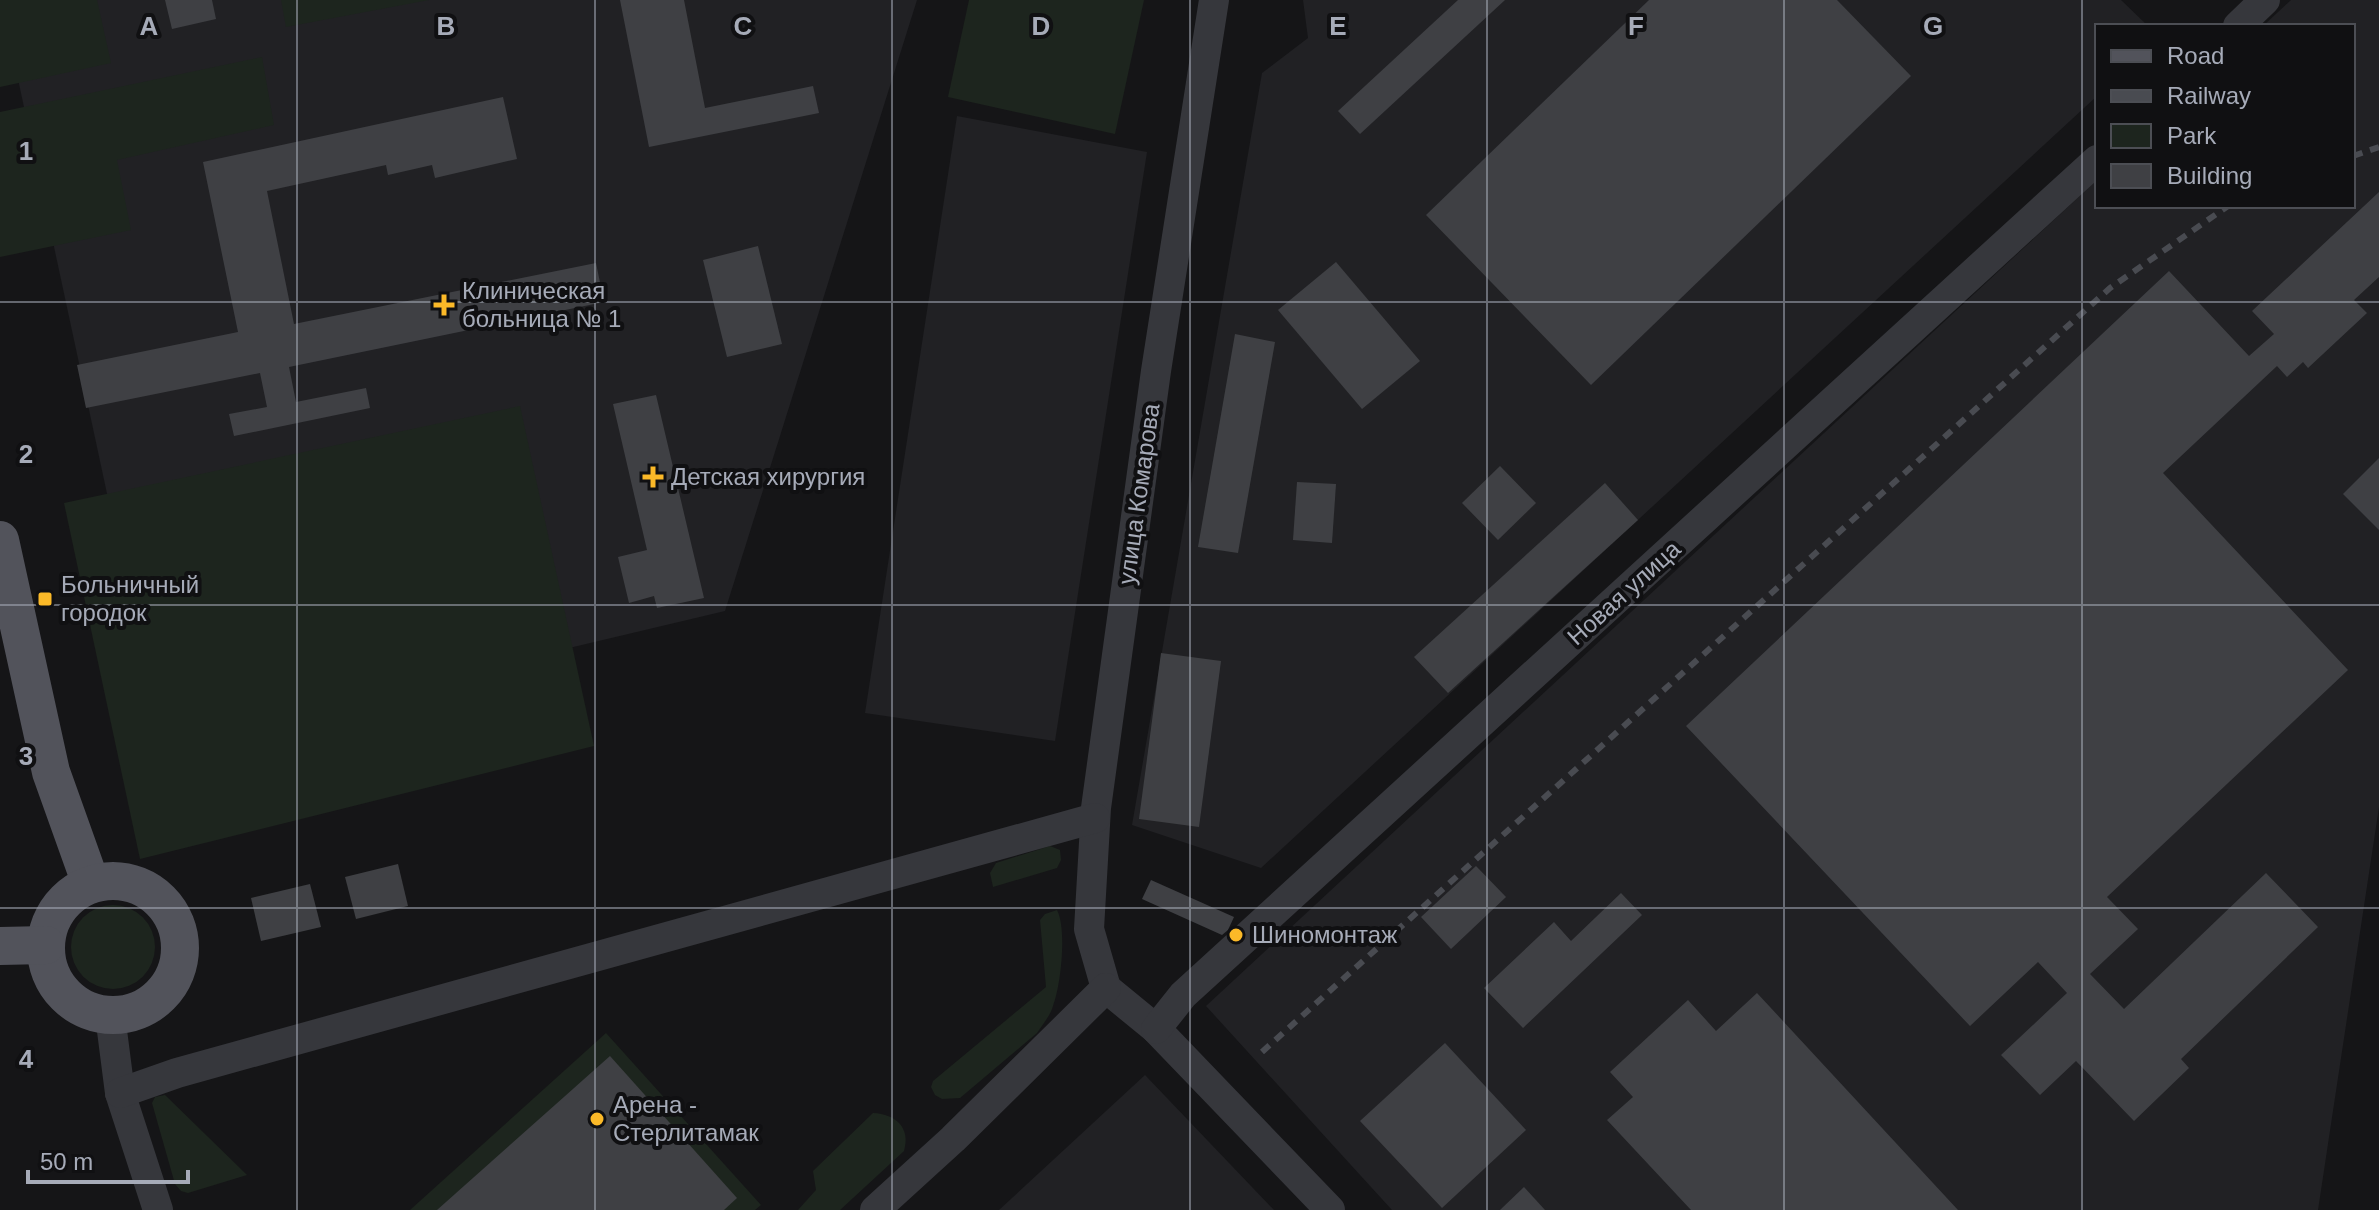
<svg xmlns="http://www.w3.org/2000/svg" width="2379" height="1210" font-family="Arial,sans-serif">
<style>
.built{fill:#212124}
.green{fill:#1d251e}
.building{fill:#3f4044}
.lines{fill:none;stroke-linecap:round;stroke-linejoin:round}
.minor{stroke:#36373c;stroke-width:30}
.major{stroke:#52535b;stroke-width:38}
.rail{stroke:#494b51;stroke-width:6;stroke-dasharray:10 8;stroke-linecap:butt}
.grid{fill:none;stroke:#a6abb8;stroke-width:2;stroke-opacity:0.55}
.poi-dot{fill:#fbb928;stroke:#101012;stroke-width:3}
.labels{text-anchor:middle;stroke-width:8;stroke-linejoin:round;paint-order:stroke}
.poi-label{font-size:24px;fill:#a6abb8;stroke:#101012;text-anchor:start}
.street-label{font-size:24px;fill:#a6abb8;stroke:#101012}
.grid-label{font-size:26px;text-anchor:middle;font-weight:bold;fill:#a6abb8;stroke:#101012;stroke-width:8;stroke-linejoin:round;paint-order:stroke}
</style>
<rect width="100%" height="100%" fill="#151517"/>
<g class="built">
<polygon points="1,0 917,0 725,611 161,745"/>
<polygon points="1303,0 2121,0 2148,26 2097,26 2097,96 1261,868 1132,825 1262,73 1308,38"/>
<polygon points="2291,0 2379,0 2379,807 2318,1210 1392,1210 1206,1006 2097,180 2097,206 2353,206 2353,26 2263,26"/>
<polygon points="957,116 1147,152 1055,741 865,713"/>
<polygon points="1145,1075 1274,1210 999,1210"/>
</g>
<g class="green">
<polygon points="0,0 97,0 111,63 0,87"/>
<polygon points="281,0 429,0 286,27"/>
<polygon points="969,0 1144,0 1115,134 948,97"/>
<polygon points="262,57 274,125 117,160 131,230 0,257 0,112"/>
<polygon points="520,406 594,746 140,859 64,503"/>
<polygon points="1050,846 1060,850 1061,860 1057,868 993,887 990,873 996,863"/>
<circle cx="113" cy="947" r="42"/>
<path d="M1057,910C1067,929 1061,985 1053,1006C1050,1016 1043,1024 1037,1033L960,1098L942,1099L935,1095L931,1087L933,1081L1046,987L1040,920L1045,914Z"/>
<polygon points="606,1033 761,1205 755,1210 410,1210"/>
<polygon points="165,1095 247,1175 188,1193 181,1191 175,1184 152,1103 155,1097"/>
<path d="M873,1113C896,1114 911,1128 904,1151L840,1210H798L816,1190L813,1171Z"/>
</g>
<g class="building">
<polygon points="165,0 212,0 216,19 172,29"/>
<polygon points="620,0 684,0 705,108 813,86 819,113 649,147"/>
<polygon points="1458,0 1505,0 1360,134 1338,111"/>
<polygon points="1649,0 1837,0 1911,76 1591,385 1426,215"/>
<polygon points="503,97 517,159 435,178 432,165 388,175 386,165 267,191 294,324 596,263 604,302 289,367 296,402 366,388 370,408 234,436 229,414 267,407 260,373 86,408 77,365 238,332 203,162"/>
<polygon points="2379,192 2379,277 2354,300 2367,313 2308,368 2303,362 2287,377 2277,366 2163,473 2348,670 2107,897 2138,929 2090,974 2124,1009 2266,873 2318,927 2181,1059 2189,1068 2134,1121 2076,1061 2040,1095 2001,1055 2067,993 2038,962 1970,1026 1686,726 2169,271 2249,356 2274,334 2252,311"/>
<polygon points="758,246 782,344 727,357 703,260"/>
<polygon points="1336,262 1420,361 1362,409 1278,310"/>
<polygon points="1235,334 1275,342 1238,553 1198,547"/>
<polygon points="656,395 704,598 657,608 654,596 629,603 618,557 647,550 613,404"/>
<polygon points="2379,458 2379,530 2343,494"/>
<polygon points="1500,466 1536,503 1498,540 1462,503"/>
<polygon points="1297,482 1336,484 1332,543 1293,540"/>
<polygon points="1605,483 1638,520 1448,693 1414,657"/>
<polygon points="1161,653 1221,661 1199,827 1139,819"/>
<polygon points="398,864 408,906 356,919 345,877"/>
<polygon points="1476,866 1506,897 1451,949 1421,917"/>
<polygon points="1151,880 1234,917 1228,930 1222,935 1142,899"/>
<polygon points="310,884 321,927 261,941 251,898"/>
<polygon points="1621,893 1642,915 1523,1028 1484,988 1554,922 1571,941"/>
<polygon points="1757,993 1958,1210 1691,1210 1607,1120 1633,1097 1610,1072 1688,1000 1716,1031"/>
<polygon points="1445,1043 1526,1130 1442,1208 1360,1121"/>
<polygon points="610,1056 737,1198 724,1210 437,1210"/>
<polygon points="1524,1187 1545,1210 1500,1210"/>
</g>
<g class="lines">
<g class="minor">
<polyline points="2238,26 2265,0"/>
<polyline points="1106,988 1089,929 1096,808 1156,371 1214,0"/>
<polyline points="1106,988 1156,1029 1330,1210"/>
<polyline points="110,1015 120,1093 158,1210"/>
<polyline points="1156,1029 1183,995 2097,160"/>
<polyline points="120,1093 177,1073 1095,818"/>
<polyline points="875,1210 953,1139 1106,988"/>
</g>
<g class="major">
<polyline points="0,540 51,772 91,884"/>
<circle cx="113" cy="948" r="67"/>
<polyline points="0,946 46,945"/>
</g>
<g class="rail">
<polyline points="2353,156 2379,147"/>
<polyline points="1262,1052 2110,288 2228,206"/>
</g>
</g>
<path class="grid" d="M297,0V1210M595,0V1210M892,0V1210M1190,0V1210M1487,0V1210M1784,0V1210M2082,0V1210M0,302H2379M0,605H2379M0,908H2379"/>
<g class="poi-dot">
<path d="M440 293h8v8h8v8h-8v8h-8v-8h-8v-8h8z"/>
<path d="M649 465h8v8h8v8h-8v8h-8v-8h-8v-8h8z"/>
<rect x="37" y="591" width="16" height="16" rx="4"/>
<circle cx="1236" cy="935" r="8"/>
<circle cx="597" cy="1119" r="8"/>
</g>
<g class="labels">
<g class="poi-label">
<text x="462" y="299">Клиническая<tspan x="462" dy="28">больница № 1</tspan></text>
<text x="671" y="485">Детская хирургия</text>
<text x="61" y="593">Больничный<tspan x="61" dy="28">городок</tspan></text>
<text x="1252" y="943">Шиномонтаж</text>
<text x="613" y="1113">Арена -<tspan x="613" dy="28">Стерлитамак</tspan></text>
</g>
<g class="street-label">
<text transform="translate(1139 494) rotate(-82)" y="8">улица Комарова</text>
<text transform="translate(1624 593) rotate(-42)" y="8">Новая улица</text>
</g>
</g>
<g class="grid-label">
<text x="149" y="35">A</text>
<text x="446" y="35">B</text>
<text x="743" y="35">C</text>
<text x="1041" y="35">D</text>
<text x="1338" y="35">E</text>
<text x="1636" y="35">F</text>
<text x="1933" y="35">G</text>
<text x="26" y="160">1</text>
<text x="26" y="463">2</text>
<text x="26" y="765">3</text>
<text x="26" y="1068">4</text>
</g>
<rect x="2095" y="24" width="260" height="184" fill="#101012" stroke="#4c4e54" stroke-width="2"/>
<rect x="2111" y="50" width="40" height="12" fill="#52535b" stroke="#4c4e54" stroke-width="2"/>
<text x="2167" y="64" font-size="24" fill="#a6abb8">Road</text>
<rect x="2111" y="90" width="40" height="12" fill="#494b51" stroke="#4c4e54" stroke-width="2"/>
<text x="2167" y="104" font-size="24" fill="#a6abb8">Railway</text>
<rect x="2111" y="124" width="40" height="24" fill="#1d251e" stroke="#4c4e54" stroke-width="2"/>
<text x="2167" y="144" font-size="24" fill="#a6abb8">Park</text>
<rect x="2111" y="164" width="40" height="24" fill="#3f4044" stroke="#4c4e54" stroke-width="2"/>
<text x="2167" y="184" font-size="24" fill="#a6abb8">Building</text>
<path d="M28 1170v12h160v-12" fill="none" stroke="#a6abb8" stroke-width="4"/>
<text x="40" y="1170" font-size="24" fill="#a6abb8" stroke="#101012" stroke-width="6" paint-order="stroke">50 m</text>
</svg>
